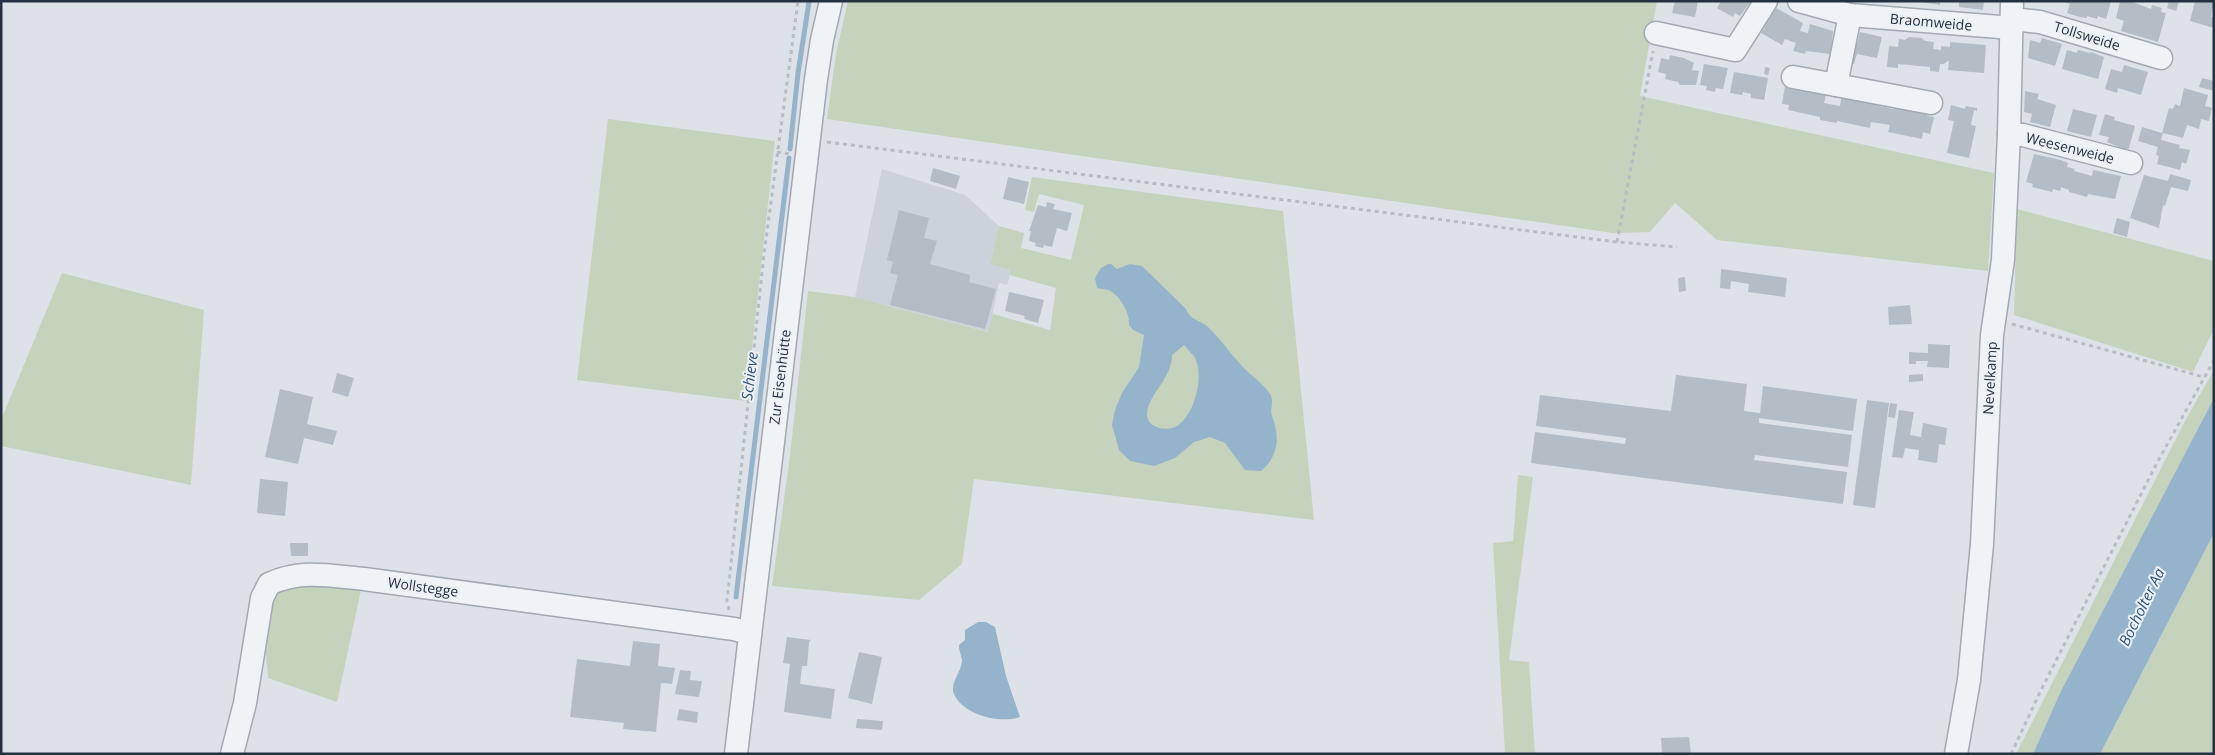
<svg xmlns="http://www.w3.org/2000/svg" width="2215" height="755" font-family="'Open Sans',sans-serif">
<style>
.built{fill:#cbd2da}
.green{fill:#c5d3bd}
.water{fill:#95b4cb;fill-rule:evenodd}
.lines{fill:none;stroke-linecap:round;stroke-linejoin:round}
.stream{stroke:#95b4cb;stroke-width:5}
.building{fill:#b4bcc5}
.minor-casing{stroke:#a2a9b2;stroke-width:25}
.path{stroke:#b7bdc3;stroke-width:3;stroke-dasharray:4 4;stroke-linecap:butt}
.minor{stroke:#f0f3f6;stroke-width:22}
.labels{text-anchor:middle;stroke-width:4;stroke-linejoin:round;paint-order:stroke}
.street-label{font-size:14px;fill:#253140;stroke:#ecf1f6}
.water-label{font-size:15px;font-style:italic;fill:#2c5477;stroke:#ecf1f6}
</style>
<rect width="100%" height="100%" fill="#dde2e8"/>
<polygon class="built" points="882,169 965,195 999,226 990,264 1011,270 1007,285 999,283 989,332 855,297"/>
<g class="green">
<polygon points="848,1 1657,1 1640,96 1994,173 1988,271 1717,240 1675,203 1650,232 1613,233 827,119 836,54"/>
<polygon points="608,119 775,141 746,401 577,380"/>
<polygon points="1032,177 1283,211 1314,520 974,479 962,564 919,600 772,586 790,456 808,291 855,297 988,332 993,314 1050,330 1056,288 1010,275 1010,270 990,264 999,226 1024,233 1021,248 1071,260 1084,205 1039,194 1034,212 1025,210"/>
<polygon points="2017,209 2214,261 2214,329 2193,372 2014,315"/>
<polygon points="62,273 204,310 191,485 1,446 1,420"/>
<polygon points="2214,370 2214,398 2060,693 2033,754 2016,754 2187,417"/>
<polygon points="1518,475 1533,477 1509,660 1529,662 1535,754 1505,754 1493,543 1513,541"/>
<polygon points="2214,533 2214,754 2100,754"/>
<path d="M297,583L361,590L337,702L268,678C267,656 259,610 276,594C282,588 290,586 297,583Z"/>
</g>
<g class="water">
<path d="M1108,264H1111L1117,269L1130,264L1142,266L1186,309C1191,321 1199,319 1208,327C1220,338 1229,352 1241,365C1250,375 1263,383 1270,394C1275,402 1269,409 1272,416C1280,436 1279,456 1261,471L1245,470L1225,443L1210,437L1194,442L1175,458L1154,466L1130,461L1119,450L1112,425L1115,410L1122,393L1139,367L1144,335L1133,330L1129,325C1130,313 1121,297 1109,290C1106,289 1101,289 1097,288L1095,278L1101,268ZM1184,345C1187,349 1194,355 1196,360C1203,379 1195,414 1177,426C1168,432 1146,428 1147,414C1148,394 1172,379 1172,355Z"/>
<polygon points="2214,398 2214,533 2100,754 2033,754 2060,693"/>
<path d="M978,622H986L995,627L1006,676L1020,717C1000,724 963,715 954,694C949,683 962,672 962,660C961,655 959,651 959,645L965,640V630Z"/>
</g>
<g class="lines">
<g class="stream">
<polyline points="790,149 798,73 809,2"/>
<polyline points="736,597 789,158"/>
</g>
</g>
<g class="building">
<polygon points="1675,1 1698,1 1695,17 1672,13"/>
<polygon points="1721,1 1751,1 1740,16 1735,13 1733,17 1717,8"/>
<polygon points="1914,1 1940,1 1940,5"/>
<polygon points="1959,1 1984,1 1983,10 1959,7"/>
<polygon points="2061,1 2111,1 2106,19 2098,16 2097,19 2087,16 2087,18 2079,17 2067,13 2070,4"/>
<polygon points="2120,1 2130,1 2151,9 2152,5 2162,8 2161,12 2166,13 2158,42 2121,31 2124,21 2116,18"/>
<polygon points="2169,1 2179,1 2176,11 2167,8"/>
<polygon points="2195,1 2214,1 2211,17 2214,18 2214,28 2190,21"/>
<polygon points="1776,8 1803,23 1800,31 1808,33 1810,24 1833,31 1831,51 1829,54 1806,51 1805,54 1793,51 1796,43 1785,39 1782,45 1761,33"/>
<polygon points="1860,32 1882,37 1877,58 1857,54 1854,64 1845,62 1849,42 1857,44"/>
<polygon points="1909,37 1922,38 1925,41 1934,42 1933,49 1941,50 1941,46 1950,47 1950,42 1986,45 1984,73 1948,70 1949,60 1944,64 1940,64 1939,72 1930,71 1930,67 1898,64 1898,68 1887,67 1889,46 1898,47 1899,39 1905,40"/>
<polygon points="2042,38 2062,44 2055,66 2028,58 2030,40 2040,43"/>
<polygon points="2067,50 2077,53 2078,50 2090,53 2091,52 2104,57 2098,79 2062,69"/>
<polygon points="1670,55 1684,58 1694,63 1692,70 1699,71 1696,85 1680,85 1678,82 1665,79 1666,74 1658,72 1661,58 1669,60"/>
<polygon points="1704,64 1728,68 1723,89 1716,88 1715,92 1706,90 1707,86 1700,85"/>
<polygon points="2124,65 2148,72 2141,95 2118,88 2117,93 2105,89 2111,69 2122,72"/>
<polygon points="1765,67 1770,68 1768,75 1764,74"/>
<polygon points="1734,72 1768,78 1764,100 1751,98 1751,94 1743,92 1742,95 1730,93"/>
<polygon points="2202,78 2214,81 2214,91 2199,87"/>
<polygon points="1785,86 1827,91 1824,103 1840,106 1842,94 1876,101 1875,105 1893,109 1894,105 1928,112 1927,116 1934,117 1930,134 1923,132 1922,139 1888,132 1890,125 1871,122 1870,128 1837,121 1837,123 1820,120 1820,117 1788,110 1789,105 1782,104"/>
<polygon points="2184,88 2208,95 2205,106 2212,108 2209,121 2201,119 2199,129 2187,125 2183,138 2163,133 2161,140 2180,145 2179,148 2190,150 2186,164 2182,162 2180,170 2157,164 2159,156 2156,155 2158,147 2138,141 2142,127 2162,133 2169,108 2173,109 2175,104 2180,106"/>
<polygon points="2025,91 2039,94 2037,99 2056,105 2050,127 2030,122 2032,114 2024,112"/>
<polygon points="1951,105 1965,109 1966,106 1977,108 1977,111 1974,110 1971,125 1976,126 1969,158 1947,153 1954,121 1948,120"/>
<polygon points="2073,109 2097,115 2091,137 2067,131"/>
<polygon points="2105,114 2115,117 2114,120 2135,126 2129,148 2126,150 2107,142 2109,137 2099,135"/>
<polygon points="2034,154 2061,160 2068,163 2067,167 2075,169 2074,171 2092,176 2093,170 2121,176 2115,199 2088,194 2087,197 2069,192 2069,190 2061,187 2060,191 2053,189 2052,192 2032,187 2033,184 2026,182"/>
<polygon points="933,168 960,176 956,189 930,181"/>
<polygon points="2170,174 2191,180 2188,191 2171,187 2165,206 2163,205 2159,228 2130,218 2144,175 2168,181"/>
<polygon points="1008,177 1029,182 1024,204 1003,199"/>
<polygon points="1047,202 1055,204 1053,209 1072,213 1067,231 1057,228 1052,247 1044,245 1043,248 1035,246 1036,243 1029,241 1031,231 1029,231 1038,205 1046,207"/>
<polygon points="899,210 929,218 924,238 937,241 930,264 970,275 969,282 996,289 985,329 890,305 898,275 890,273 893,262 887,260"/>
<polygon points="2117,218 2130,222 2127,237 2113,233"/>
<polygon points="1721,269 1787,278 1785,297 1748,292 1749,284 1731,281 1730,289 1720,288"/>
<polygon points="1685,277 1686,291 1679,292 1678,278"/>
<polygon points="1009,292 1044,300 1038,323 1024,319 1025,316 1005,311"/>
<polygon points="1910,305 1912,324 1889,325 1888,307"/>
<polygon points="1928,344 1950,345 1949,368 1927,367 1928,361 1916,361 1916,364 1909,364 1909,352 1928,353"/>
<polygon points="337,373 354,378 348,397 332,392"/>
<polygon points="1923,374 1923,381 1909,382 1909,375"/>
<polygon points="1676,375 1747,384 1744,411 1760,413 1763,386 1857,399 1853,431 1759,418 1759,423 1852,435 1848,467 1755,455 1754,460 1847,472 1843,504 1531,463 1535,432 1625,444 1626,438 1536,426 1540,395 1671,411"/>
<polygon points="280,389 313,397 307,424 337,431 333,445 304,438 298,464 265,457"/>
<polygon points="1867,400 1889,403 1875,508 1853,505"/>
<polygon points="1890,403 1897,404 1895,418 1888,417"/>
<polygon points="1899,410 1914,412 1910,435 1921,437 1923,423 1947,428 1945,445 1939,444 1937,463 1918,460 1919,450 1905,448 1903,458 1892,457"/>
<polygon points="260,479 288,482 285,516 257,513"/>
<polygon points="290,543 308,543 308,556 291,556"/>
<polygon points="787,637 811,640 809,642 807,666 802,666 800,684 835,689 831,719 784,712 790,664 783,663"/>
<polygon points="633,641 660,644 658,666 675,668 672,684 661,683 656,732 623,729 624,723 570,717 577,659 630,666"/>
<polygon points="859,652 882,657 872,704 848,698"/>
<polygon points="680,670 691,671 690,680 702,681 699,697 675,694"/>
<polygon points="679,709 698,712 697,723 677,720"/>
<polygon points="857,719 883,721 882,730 856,728"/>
<polygon points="1689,737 1691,754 1662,754 1661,738"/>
</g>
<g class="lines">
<g class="minor-casing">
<g id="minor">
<polyline points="1799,1 1850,15 2012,28"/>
<polyline points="2012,19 2040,22 2161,58"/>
<polyline points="1656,33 1735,50 1766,1"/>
<polyline points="1793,77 1836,85 1850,15"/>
<polyline points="1836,85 1931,103"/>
<polyline points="2009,134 2023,135 2131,163"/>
<path d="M232,754L245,703L262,598L269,584C302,569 329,576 364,579L734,629L750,633"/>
<polyline points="736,754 816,79 822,40 831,1"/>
<polyline points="1956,754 1969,680 1982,544 1992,335 2003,260 2009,134 2012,1"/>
</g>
</g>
<g class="path">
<polyline points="827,142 1617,242 1677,247"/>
<polyline points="777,152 790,154"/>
<polyline points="1617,242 1653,51"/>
<polyline points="2012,324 2204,377"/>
<polyline points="729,610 727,601 764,254 798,1"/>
<polyline points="2011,754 2041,690 2158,461 2214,360"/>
</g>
<use href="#minor" class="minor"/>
</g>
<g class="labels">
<g class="street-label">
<text transform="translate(1931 22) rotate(5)" y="5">Braomweide</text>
<text transform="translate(2087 36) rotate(17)" y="5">Tollsweide</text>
<text transform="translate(2070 148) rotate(14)" y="5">Weesenweide</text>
<text transform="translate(780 377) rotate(-83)" y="5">Zur Eisenhütte</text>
<text transform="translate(1990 378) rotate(-87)" y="5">Nevelkamp</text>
<text transform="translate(423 587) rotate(8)" y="5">Wollstegge</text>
</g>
<g class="water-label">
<text transform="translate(750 376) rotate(-83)" y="5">Schieve</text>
<text transform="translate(2142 607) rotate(-64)" y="5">Bocholter Aa</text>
</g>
</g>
<rect width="2215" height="755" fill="none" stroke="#253140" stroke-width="5"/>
</svg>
